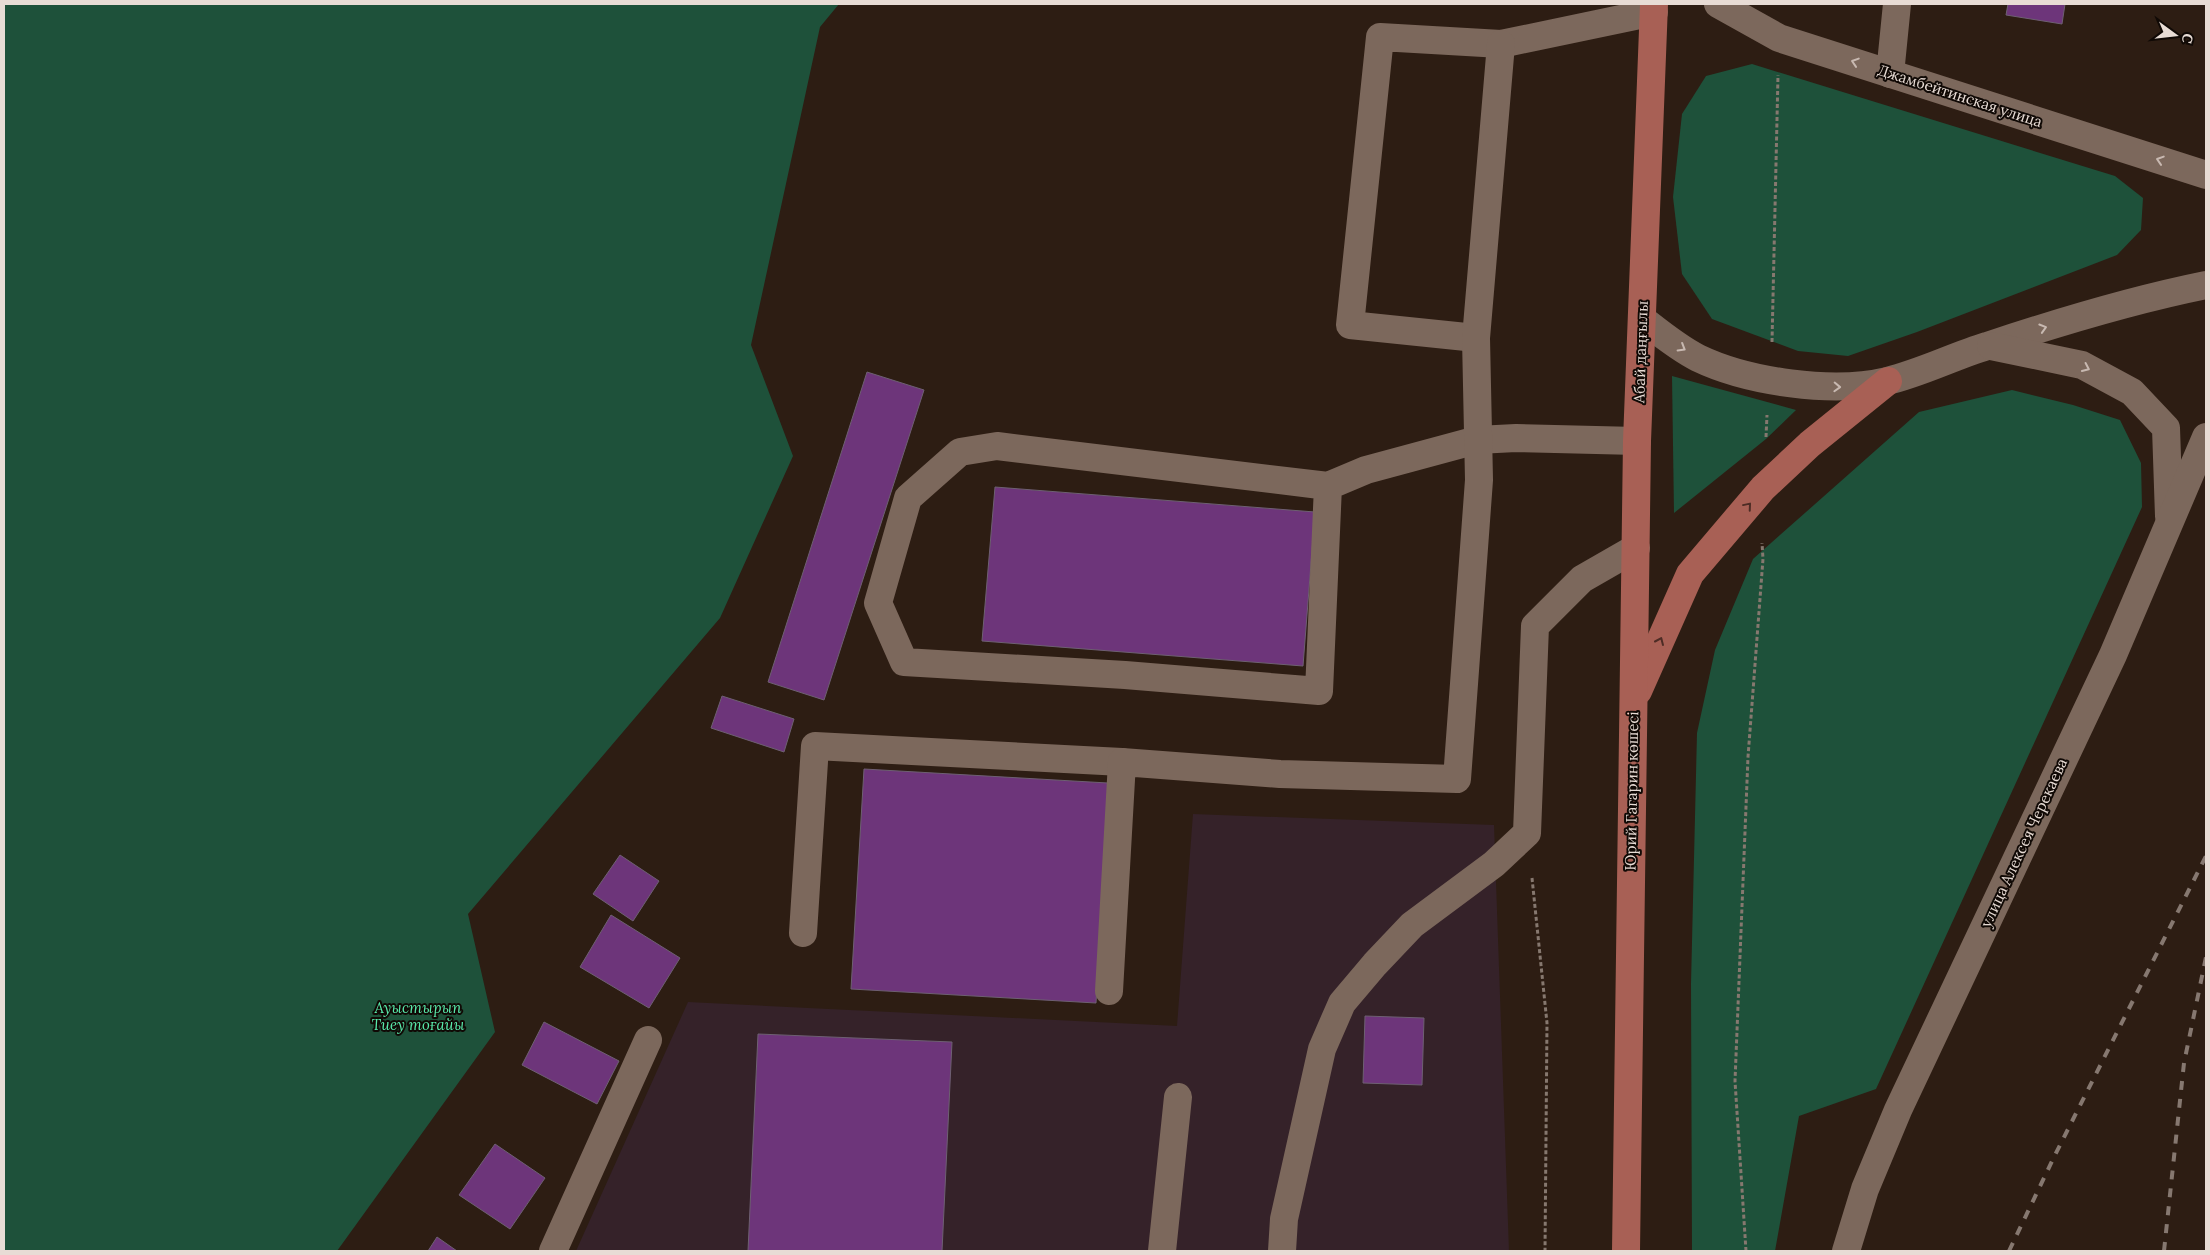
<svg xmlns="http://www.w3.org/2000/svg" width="2210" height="1255" font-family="Lora,serif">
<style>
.industrial{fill:#352229}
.green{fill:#1e513a}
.building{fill:#6d357a;stroke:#6e6072}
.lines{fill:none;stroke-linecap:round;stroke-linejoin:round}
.path{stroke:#86786f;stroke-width:3;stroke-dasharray:4 2.5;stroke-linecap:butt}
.minor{stroke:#7c685c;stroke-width:28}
.major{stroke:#a86055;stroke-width:28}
.rail{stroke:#867870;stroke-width:4;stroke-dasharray:9 9;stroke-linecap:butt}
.oneway{stroke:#c8b9b1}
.oneway2{stroke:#4d2c25}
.labels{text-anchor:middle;stroke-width:4;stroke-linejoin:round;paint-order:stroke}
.street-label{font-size:15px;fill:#e8dcd5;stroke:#100905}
.park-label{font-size:15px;font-style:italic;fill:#59eaab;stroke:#100905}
</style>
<rect width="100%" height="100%" fill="#2d1d13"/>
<polygon class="industrial" points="1193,814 1494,825 1509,1251 576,1251 688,1002 1177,1026"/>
<g class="green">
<polygon points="4,4 839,4 820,27 751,345 793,456 720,618 468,914 495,1032 337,1251 4,1251"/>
<polygon points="1752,64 2115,176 2143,198 2141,230 2117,255 1917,332 1848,356 1798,351 1712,319 1682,274 1673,197 1682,114 1706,76"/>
<polygon points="1672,376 1796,410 1766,439 1674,513"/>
<polygon points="2012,390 2073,405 2120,420 2141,463 2142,507 1876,1089 1799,1116 1775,1251 1692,1251 1691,984 1697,733 1715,650 1753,559 1919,412"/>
</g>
<g class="building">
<polygon points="2008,4 2065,4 2062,24 2006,15"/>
<polygon points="867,372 924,390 824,700 768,682"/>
<polygon points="995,487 1315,512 1303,666 982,641"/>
<polygon points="722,696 794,719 784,752 711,728"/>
<polygon points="864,769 1108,783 1096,1003 851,989"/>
<polygon points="620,855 659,881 633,921 593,894"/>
<polygon points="611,915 680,958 649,1008 580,967"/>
<polygon points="1365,1016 1424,1018 1422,1085 1363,1083"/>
<polygon points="544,1022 619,1061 597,1104 522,1065"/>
<polygon points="758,1034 952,1042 942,1251 748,1251"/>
<polygon points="495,1144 545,1178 510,1229 459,1195"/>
<polygon points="437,1237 457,1251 428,1251"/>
</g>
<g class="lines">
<g class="path">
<polyline points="1772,342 1778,75"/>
<polyline points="1766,437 1767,415"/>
<polyline points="1532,878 1547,1023 1545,1251"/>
<polyline points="1746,1251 1735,1081 1748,757 1763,559 1762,543"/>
</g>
<g class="minor">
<polyline points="1718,4 1779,38 2206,175"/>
<polyline points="1890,74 1897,4"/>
<path d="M1642,319C1660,333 1678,348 1698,358C1748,382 1833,394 1887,381C1921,373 1954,356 1987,346C2059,322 2132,300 2206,285"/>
<polyline points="1476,338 1350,325 1380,37 1501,44 1654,12"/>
<polyline points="1991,346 2082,365 2132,392 2166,428 2169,516"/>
<polyline points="1328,486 997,446 960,452 908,498 878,603 904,662 1125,675 1319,691 1328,486 1366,470 1477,440 1516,438 1637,441"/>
<polyline points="803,933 815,746 1122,762"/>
<polyline points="1109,991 1122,762 1280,774 1457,779 1479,480 1476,338 1501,44"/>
<polyline points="553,1251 648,1040"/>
<polyline points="1162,1251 1178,1097"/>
<polyline points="1282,1251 1284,1219 1322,1049 1342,1003 1375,964 1412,925 1494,864 1527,833 1535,626 1582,579 1636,548"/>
<polyline points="1846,1251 1865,1189 1898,1110 2113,655 2206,437"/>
</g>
<g class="major">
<polyline points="1638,691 1690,574 1763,488 1810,444 1888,381"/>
<polyline points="1626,1251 1637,441 1654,4"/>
</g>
<g class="rail">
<polyline points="2009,1251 2055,1155 2206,856"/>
<polyline points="2164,1251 2184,1063 2206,957"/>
</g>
</g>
<defs><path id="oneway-chevron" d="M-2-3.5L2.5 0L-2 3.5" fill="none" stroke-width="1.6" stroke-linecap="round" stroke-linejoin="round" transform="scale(1.25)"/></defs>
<g class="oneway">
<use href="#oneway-chevron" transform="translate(1855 62) rotate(-162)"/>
<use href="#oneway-chevron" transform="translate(2160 160) rotate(-162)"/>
<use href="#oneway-chevron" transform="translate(2043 328) rotate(-17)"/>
<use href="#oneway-chevron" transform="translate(1682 348) rotate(31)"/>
<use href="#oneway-chevron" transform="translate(2086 368) rotate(25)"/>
<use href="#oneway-chevron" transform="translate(1837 387) rotate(2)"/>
</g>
<g class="oneway2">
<use href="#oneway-chevron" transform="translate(1748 506) rotate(-50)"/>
<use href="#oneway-chevron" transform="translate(1660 641) rotate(-66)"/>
</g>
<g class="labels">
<g class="street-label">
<text transform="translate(1960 96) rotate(18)" y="5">Джамбейтинская улица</text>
<text transform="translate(1641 352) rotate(-88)" y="5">Абай даңғылы</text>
<text transform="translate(1632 791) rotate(-89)" y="5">Юрий Гагарин көшесі</text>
<text transform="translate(2024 843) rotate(-65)" y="5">улица Алексея Черекаева</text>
</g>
<g class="park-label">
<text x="418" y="1013">Ауыстырып<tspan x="418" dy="17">Тиеу тоғайы</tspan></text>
</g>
</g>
<rect width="2210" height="1255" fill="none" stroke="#e8dcd5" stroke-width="10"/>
<g transform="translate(2175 35) rotate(105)" stroke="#100905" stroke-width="4" paint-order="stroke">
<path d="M0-4L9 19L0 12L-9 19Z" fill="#e8dcd5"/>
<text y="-8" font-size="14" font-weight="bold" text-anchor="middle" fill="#e8dcd5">С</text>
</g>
</svg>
